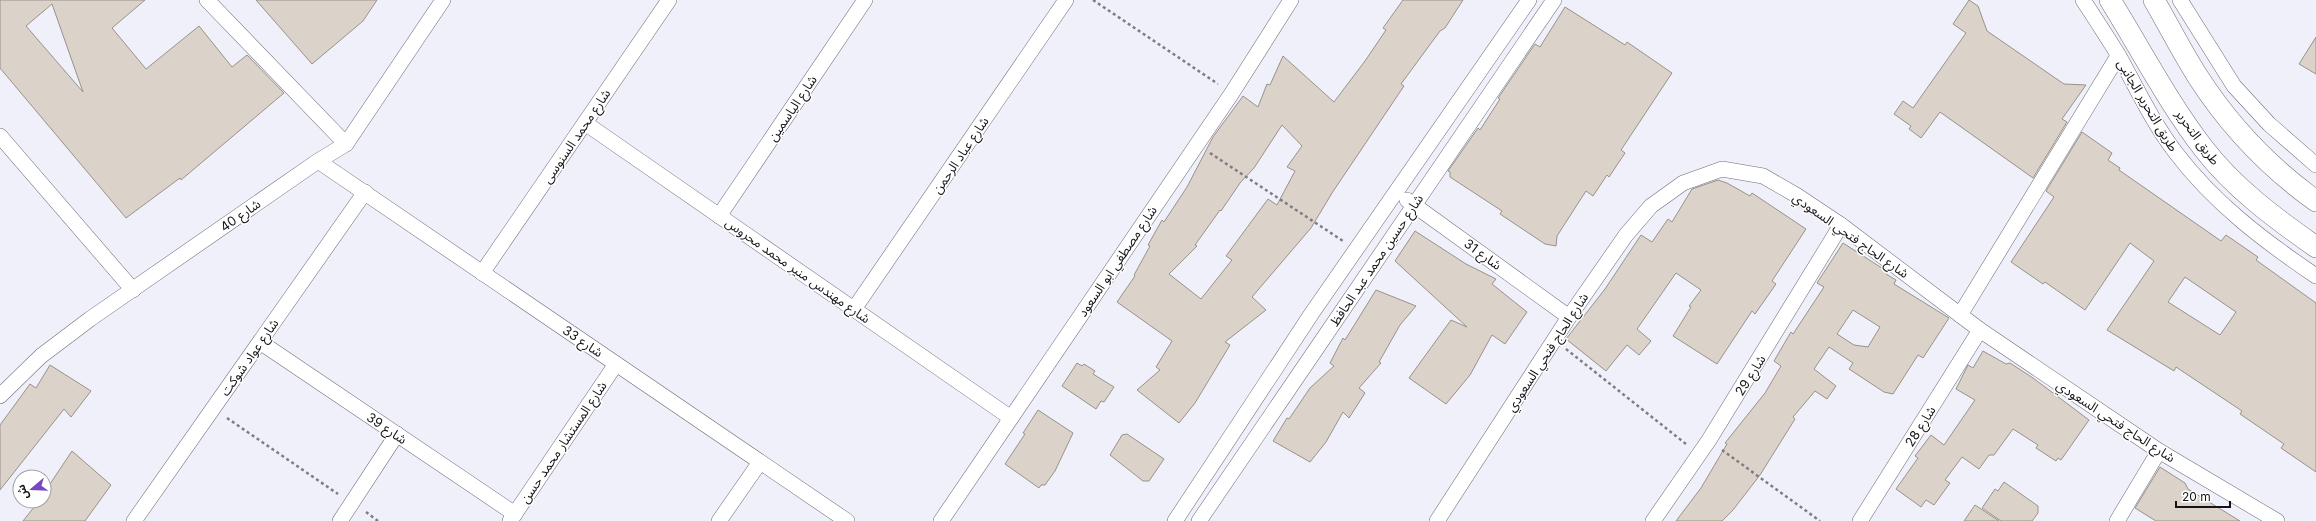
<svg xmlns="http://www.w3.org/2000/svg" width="2316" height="521" font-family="Inter,'Noto Sans Arabic',sans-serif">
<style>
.building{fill:#dbd3ca;stroke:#99928a;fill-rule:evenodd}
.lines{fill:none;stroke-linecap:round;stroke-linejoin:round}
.street-casing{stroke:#6c6c76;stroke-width:16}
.secondary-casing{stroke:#6c6c76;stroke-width:22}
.path{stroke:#7d7d84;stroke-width:2.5;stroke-dasharray:3 3;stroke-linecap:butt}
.street{stroke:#fff;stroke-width:15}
.secondary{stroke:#fff;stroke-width:21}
.labels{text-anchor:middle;stroke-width:3;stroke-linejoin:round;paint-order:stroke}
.street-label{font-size:13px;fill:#141418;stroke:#fff}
</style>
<rect width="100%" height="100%" fill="#f0f0fb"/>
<g class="building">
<path d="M0,0H145L112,28L146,69L199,26L232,67L247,55L284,93L181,180L180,178L126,218L0,68ZM52,4L83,92L26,26Z"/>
<polygon points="256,0 377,0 363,21 312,64"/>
<path d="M1403,0H1463L1445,28L1440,31L1401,84L1404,86L1332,193L1311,228L1252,297L1266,310L1225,342L1230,345L1195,403L1179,423L1137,390L1160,370L1156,367L1172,341L1117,302L1135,276L1134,275L1150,246L1148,245L1162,220L1164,222L1187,187L1213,137L1243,96L1258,107L1267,84L1270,85L1283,56L1334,102L1365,61L1386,30L1383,28ZM1282,125L1302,146L1287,167L1295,171L1277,205L1268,199L1226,256L1232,260L1201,299L1169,274L1197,246L1195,245L1220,210L1221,211L1240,183L1254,168Z"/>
<polygon points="1969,0 1978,6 1987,31 2064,84 2086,85 2062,119 2067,122 2033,178 1940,112 1921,138 1909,129 1911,126 1894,114 1903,101 1913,108 1966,33 1953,24"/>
<polygon points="1565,7 1625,45 1627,42 1672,73 1621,150 1625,153 1609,177 1607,175 1593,196 1586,191 1557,236 1556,246 1545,244 1500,214 1502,211 1450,177 1450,172 1448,171 1478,128 1480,130 1500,99 1498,98 1535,44 1540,47"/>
<polygon points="2316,37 2316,74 2299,64"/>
<path d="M2082,132L2112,153L2108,160L2120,168L2119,170L2221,241L2226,235L2258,257L2256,260L2316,303V472L2281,448L2284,444L2240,414L2242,411L2176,367L2174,371L2107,330L2154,261L2130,243L2085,310L2045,282L2043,284L2011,262L2054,197L2046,191ZM2185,277L2236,312L2220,335L2168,302Z"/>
<polygon points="1718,180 1727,183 1750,196 1752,193 1806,229 1772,281 1776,284 1755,314 1752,311 1717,364 1673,336 1691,307 1689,306 1701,290 1676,273 1637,329 1651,341 1639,355 1627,345 1606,371 1566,339 1605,289 1641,235 1652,242 1668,219 1672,222 1692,189"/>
<polygon points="1415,231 1466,264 1496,279 1492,284 1527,312 1505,344 1492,335 1470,375 1446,404 1409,378 1451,320 1467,327 1395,261"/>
<path d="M1843,243L1888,272L1886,274L1896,280L1894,284L1949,318L1923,358L1918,355L1893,394L1884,392L1849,369L1853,363L1829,347L1814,369L1836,386L1827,399L1815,391L1793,417L1795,419L1760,475L1733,510L1722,521H1676L1701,488L1727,444L1725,443L1765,393L1781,366L1774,361L1791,332L1793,334L1824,287L1817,283ZM1853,310L1880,327L1868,347L1854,345L1837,334Z"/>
<polygon points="1376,290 1416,306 1400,325 1379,362 1381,363 1359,388 1365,393 1349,418 1343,412 1326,442 1310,462 1273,441 1287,418 1289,419 1310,388 1334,366 1330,363 1343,338 1345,340"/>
<polygon points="1983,351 2006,364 2010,363 2033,378 2089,420 2061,460 2058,458 2056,461 2036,448 2038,445 2013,429 1994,455 1989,455 1979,469 1962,457 1945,480 1950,483 1934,505 1926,500 1921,507 1896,489 1918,458 1915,456 1931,435 1944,445 1975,400 1956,389 1968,365 1973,368"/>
<polygon points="1077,363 1082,366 1084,364 1095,371 1093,374 1114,387 1104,402 1101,401 1096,409 1062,386"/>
<polygon points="50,365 91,391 71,417 64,409 0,490 0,425 30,384 36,388"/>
<polygon points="1038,410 1073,433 1055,471 1045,485 1041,485 1039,488 1005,464 1025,434 1023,433"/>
<polygon points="1127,434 1164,459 1149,481 1143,481 1110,455 1122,435"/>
<polygon points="72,451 111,485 85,521 23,521 39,501 44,501 44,493"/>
<polygon points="2160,467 2185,483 2188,489 2240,521 2156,521 2135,508"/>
<polygon points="2004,482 2038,506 2038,513 2032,521 2001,521 1982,508 1995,489 1998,491"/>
<polygon points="1975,505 1999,521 1964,521"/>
</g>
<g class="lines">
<g class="street-casing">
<g id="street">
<polyline points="207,0 346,144"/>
<path d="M2083,0C2095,18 2107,37 2119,56C2137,89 2153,123 2176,153C2214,203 2264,241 2316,276"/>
<polyline points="2180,0 2234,86 2269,124 2316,165"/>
<polyline points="585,123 1011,418"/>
<polyline points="0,136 133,290"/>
<polyline points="318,161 847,521"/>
<polyline points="1407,200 1569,317"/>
<polyline points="719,216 865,0"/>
<polyline points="482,273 669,0"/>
<polyline points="854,309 1066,0"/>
<polyline points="1960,315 2118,56"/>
<polyline points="260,342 515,514"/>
<polyline points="0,396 41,356 90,319 318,161 346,144 443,0"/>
<polyline points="134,521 365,192"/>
<polyline points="340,521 397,434"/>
<polyline points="510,521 616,364"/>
<polyline points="719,521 760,462"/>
<polyline points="941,521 1232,93 1291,0"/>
<polyline points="1175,521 1312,313 1529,0"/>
<polyline points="1199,521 1554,0"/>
<polyline points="1437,521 1569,317 1626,235 1651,206 1683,183 1722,169 1763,176 1796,195 1841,225 1980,330 2159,451 2277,521"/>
<polyline points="1653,521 1709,440 1841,225"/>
<polyline points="1860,521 1980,330"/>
<polyline points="2117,521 2159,451"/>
</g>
</g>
<g class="secondary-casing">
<g id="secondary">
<path d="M2110,0C2140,48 2169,104 2204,149C2234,188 2276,219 2316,247"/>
<path d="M2154,0C2169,26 2182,52 2198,77C2229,125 2270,168 2316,201"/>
</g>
</g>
<g class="path">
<polyline points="1093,0 1218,84"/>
<polyline points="1210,153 1343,241"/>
<polyline points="1566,349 1686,444"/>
<polyline points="227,418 338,494"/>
<polyline points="1722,450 1820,521"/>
<polyline points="366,512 378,521"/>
</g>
<use href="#street" class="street"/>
<use href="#secondary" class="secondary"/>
</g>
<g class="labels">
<g class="street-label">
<text transform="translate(2148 105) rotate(59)" y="5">طريق التحرير الجانبى</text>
<text transform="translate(792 108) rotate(-56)" y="5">شارع الياسمين</text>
<text transform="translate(576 136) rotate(-56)" y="5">شارع محمد السنوسى</text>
<text transform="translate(2198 137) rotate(54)" y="5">طريق التحرير</text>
<text transform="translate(960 155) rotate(-56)" y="5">شارع عباد الرحمن</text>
<text transform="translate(240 215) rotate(-35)" y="5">شارع 40</text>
<text transform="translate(1851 235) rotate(35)" y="5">شارع الحاج فتحي السعودي</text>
<text transform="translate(1483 254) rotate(36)" y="5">شارع 31</text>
<text transform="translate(1376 260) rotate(-56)" y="5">شارع حسين محمد عبد الحافظ</text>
<text transform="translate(1117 261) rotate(-56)" y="5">شارع مصطفي ابو السعود</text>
<text transform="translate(798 270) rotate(35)" y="5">شارع مهندس منير محمد محروس</text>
<text transform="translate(583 341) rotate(34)" y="5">شارع 33</text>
<text transform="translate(1547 352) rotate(-57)" y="5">شارع الحاج فتحي السعودي</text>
<text transform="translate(249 357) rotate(-55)" y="5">شارع عواد شوكت</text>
<text transform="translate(1750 375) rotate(-58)" y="5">شارع 29</text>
<text transform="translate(2116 421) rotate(33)" y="5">شارع الحاج فتحي السعودي</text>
<text transform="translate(1920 426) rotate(-58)" y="5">شارع 28</text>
<text transform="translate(387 428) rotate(34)" y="5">شارع 39</text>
<text transform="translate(563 442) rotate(-56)" y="5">شارع المستشار محمد حسن</text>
</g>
</g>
<g transform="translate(32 489) rotate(251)"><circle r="19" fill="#ffffff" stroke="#a1a1a3"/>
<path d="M0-3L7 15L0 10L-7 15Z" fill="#7948c0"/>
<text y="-6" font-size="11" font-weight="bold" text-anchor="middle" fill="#141418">ش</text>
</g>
<path d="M2176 501v6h54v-6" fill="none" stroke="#141418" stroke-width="2"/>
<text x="2182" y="501" font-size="12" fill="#141418" stroke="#ffffff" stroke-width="3" paint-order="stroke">20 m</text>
</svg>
